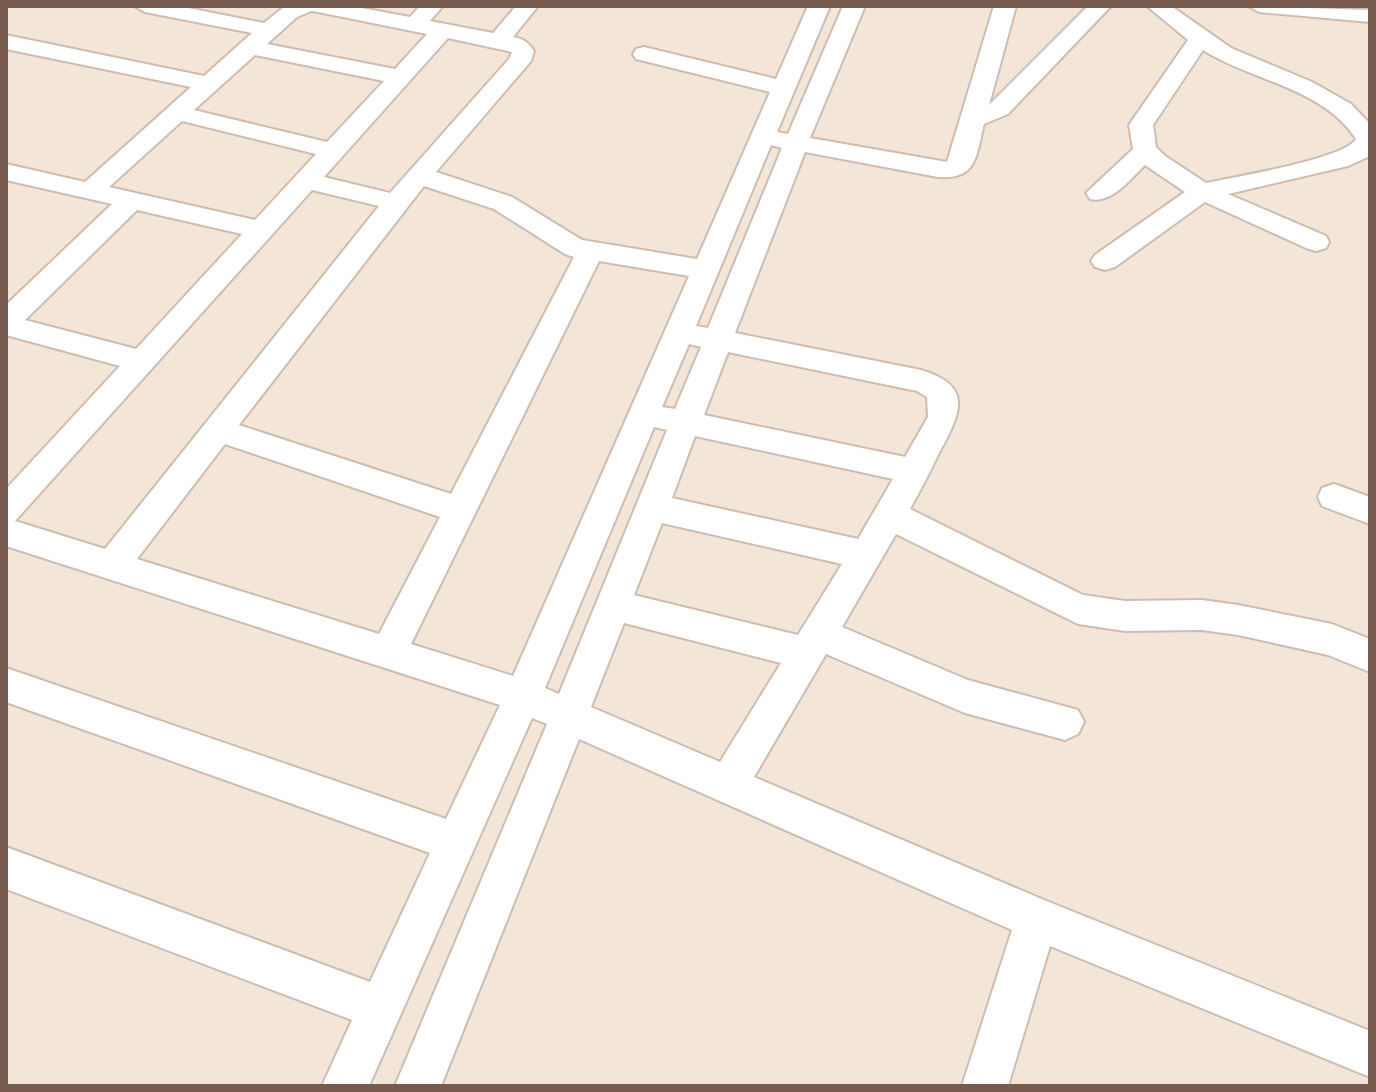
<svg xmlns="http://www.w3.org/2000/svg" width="1376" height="1092" font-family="'DM Sans',sans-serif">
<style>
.residential{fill:#f3e6d8}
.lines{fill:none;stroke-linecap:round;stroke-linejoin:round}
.minor-casing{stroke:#cebcb0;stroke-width:4}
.minor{fill:#fff;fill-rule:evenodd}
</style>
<rect width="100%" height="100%" fill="#fcf4ea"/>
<rect class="residential" x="6" y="6" width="1364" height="1080"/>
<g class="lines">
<g class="minor-casing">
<g id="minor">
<path d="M134,6H178L264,23L285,6H351L410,17L420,6H443L430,21L493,33L516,6H538L513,37C524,39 528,42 534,51L531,61L436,172L512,197L582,240L697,259L770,92L636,59L633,54L636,49L644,47L776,79L808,6H830L777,132L788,134L843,6H865L810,138L947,162L994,6H1016L989,105L1088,6H1111L1008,114L984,124C976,155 978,180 938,177L805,152L735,333L921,370C975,386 960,414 939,453C930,472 920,491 910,509L1083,595L1125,601L1202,600L1238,605L1332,624L1370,639V672L1328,655L1238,635L1202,630L1125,631L1078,624L896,534L842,627L968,680L1078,710L1084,722L1078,734L1065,740L965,713L826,654L754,777L1044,900L1370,1031V1077L1050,946L1008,1086H962L1012,930L579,739L441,1086H395L547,724L532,718L369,1086H322L352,1020L6,889V847L370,982L430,853L6,702V668L446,819L500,705L6,546V489L120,366L6,335V305L112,204L6,180V164L85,182L191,87L6,49V35L204,76L252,33L145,12ZM311,11L318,12L427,34L395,69L267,44L297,17ZM448,38L512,52L509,59L390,193L324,177ZM255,55L384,81L327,142L194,110ZM182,121L316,154L255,220L109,187ZM771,145L782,148L708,328L696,326ZM424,186L494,209L565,254L574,257L451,494L239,425ZM312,190L379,206L105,549L15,521ZM137,210L242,234L136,349L25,320ZM599,261L689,276L513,676L411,644ZM689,344L701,347L675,409L662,407ZM728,352L917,391L927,397L928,417L905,457L704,415ZM654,427L667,430L559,694L545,688ZM695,436L893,479L858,539L672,498ZM225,444L440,517L379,634L137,559ZM662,523L842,564L798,635L634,595ZM624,623L781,663L720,762L591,707Z"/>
<path d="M1147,6H1171L1231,48L1312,82L1351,104L1370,124V156L1348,166L1228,194L1326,236L1329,242L1326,248L1316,251L1306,248L1205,202L1115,267L1105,270L1095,267L1091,261L1095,255L1185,192L1145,165C1130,179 1112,204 1090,199L1086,193L1133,149L1129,125L1188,40ZM1203,50C1252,81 1323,88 1356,139C1345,159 1233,177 1206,183L1165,156L1156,147L1153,125Z"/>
<polygon points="1248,6 1370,10 1370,22 1259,12"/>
<polygon points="1334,484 1370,497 1370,524 1322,506 1318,497 1322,488"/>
</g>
</g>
<use href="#minor" class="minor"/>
</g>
<rect width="1376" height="1092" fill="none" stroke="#765b4e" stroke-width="16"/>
</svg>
